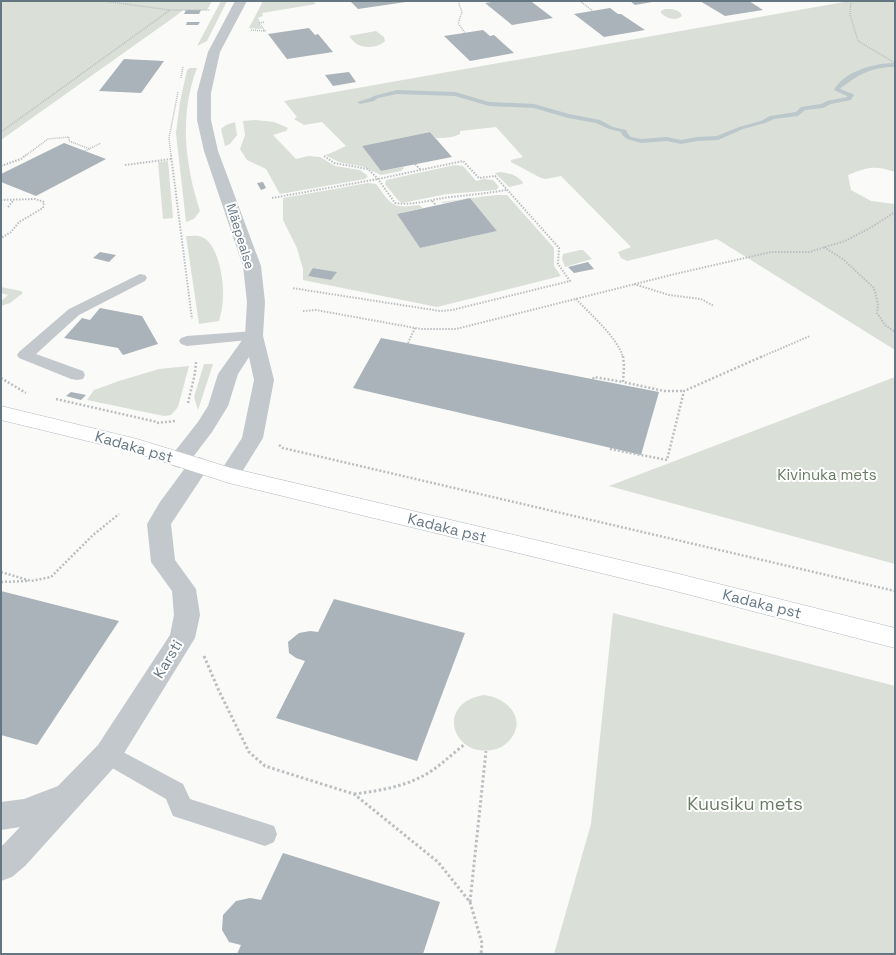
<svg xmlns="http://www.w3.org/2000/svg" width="896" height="955" font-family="'Space Grotesk',sans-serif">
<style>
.green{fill:#dadfd7;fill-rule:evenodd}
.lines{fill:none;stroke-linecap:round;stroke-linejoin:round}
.stream{fill:#bbc7cb;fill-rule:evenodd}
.building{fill:#aab3b9}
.secondary-casing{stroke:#b3babf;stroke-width:1}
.path-far3{stroke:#bbbfc2;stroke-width:1.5;stroke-dasharray:1 1;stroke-linecap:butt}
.path-far2{stroke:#bbbfc2;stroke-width:2;stroke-dasharray:1.5 1.5;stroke-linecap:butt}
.path-far1{stroke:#bbbfc2;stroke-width:2.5;stroke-dasharray:2 2;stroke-linecap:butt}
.path{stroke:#bbbfc2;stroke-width:3;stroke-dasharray:2.5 2.5;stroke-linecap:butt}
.service{fill:#c3c8cc;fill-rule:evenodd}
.minor{fill:#c3c8cc;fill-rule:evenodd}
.secondary{fill:#fff;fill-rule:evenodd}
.labels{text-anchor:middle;stroke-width:4;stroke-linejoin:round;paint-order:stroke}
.far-street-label{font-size:13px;fill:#657683;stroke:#fff}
.street-label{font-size:15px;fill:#657683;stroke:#fff}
.park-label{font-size:15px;fill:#687a64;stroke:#fff}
.near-park-label{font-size:18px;fill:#687a64;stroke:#fff}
</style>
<rect width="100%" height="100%" fill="#fafaf8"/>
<g class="green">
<polygon points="1,1 212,1 207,10 183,10 177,15 1,140"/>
<polygon points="221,1 227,1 207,41 197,46"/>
<polygon points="263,1 313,1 316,4 262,13 263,16 258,18 260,22 258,23 262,29 249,28"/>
<path d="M850,1H895V172C875,165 867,167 848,175L851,190L871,201L895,204V350L717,239L627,261L621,258L618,252L631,247L561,176L546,179L541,178L511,162V160L523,157L496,127L460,131V134C453,138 444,138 436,138L430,132L362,146L381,171L403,167L404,168L401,171L381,175L364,167L339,162L325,155C333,153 338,149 346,146L322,122L304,125L294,119L297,117L284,101Z"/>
<path d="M665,9C671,9 680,9 682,16C675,21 667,19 661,13V11Z"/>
<path d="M376,31L384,37L385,41C379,48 363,49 355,43C353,41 351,38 349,36Z"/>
<path d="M190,68H197C179,115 185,164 200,211L194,219L186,222L176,133L180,102L187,70Z"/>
<polygon points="255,120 274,122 288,128 286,131 273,135 296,159 308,156 320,157 335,166 360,170 368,176 365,179 280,194 266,169 247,160 240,149 245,135 243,121"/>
<polygon points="235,122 237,135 230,144 225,146 221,129 226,125"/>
<polygon points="168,161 173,218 163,219 158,162"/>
<polygon points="455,165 463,166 476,181 484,179 493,180 499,187 496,190 447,194 402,203 398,200 385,184 386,180"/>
<path d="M500,172C509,173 516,175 523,182L522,184L509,187L495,173Z"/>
<path d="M368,183L376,184C392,205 391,209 419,205L423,208L397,214L420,248L497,231L470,198L443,203L441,202L496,195H507L554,248V266L561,276L437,307L303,280V269L297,248L283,220V198ZM314,268L336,272V273L331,280L308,276Z"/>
<path d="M186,236C191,236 198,235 202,237C218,243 224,281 223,296C223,305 221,313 219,321L199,324Z"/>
<polygon points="580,250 583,250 592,259 565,267 562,259 563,254"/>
<polygon points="1,287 21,291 23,293 10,303 1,306 1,301 8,295 1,293"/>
<polygon points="204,364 213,364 198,410 194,397"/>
<polygon points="189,366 178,407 171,415 164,416 87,400 94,390 119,381 159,369"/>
<polygon points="895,377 895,564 609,486"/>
<polygon points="613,613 895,686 895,954 554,954 591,824"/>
<path d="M484,695C508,698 529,720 508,742C504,746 498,749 492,750C452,757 435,703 484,695Z"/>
</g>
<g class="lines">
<path class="stream" d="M895,63V67C871,67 860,74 842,87L840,89L853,94L854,95L851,100L831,104L823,108L805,110L798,116L774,119L765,123L743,129L718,140L697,141L681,144L667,141L641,143L627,139L623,136L621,132L609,129L596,123L568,118L534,108L489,106L455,96L397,94L378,98L374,101L360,104L357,102L370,98L374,96L397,90L455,92L489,102L534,104L569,114L600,120L613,127L626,130L628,134L631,137L641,139L667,137L681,140L697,137L717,136L739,127L761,121L770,116L796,112L801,107L821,104L827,101L847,97V96L834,90C844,71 875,63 895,63Z"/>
</g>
<g class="building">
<polygon points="350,1 406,1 406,2 358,9"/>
<polygon points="498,1 532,2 553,18 512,25 485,3"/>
<polygon points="630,1 652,1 652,2 635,5"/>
<polygon points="700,1 749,1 763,10 725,16"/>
<polygon points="610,8 618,14 621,14 645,30 604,37 574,14"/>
<polygon points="186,10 201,10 199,14 184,14"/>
<polygon points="187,22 200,22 198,25 186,25"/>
<polygon points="309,28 315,35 318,34 333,52 287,59 268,34"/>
<polygon points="483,30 490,36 494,35 514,53 470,61 444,36"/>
<polygon points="124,59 164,61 141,93 99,91"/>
<polygon points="349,72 356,82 333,86 325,75"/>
<polygon points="430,132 452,157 381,171 362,146"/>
<polygon points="64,143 106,159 36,196 1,182 1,174"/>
<polygon points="263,182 266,188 261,190 257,183"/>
<polygon points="470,198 497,231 420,248 397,214"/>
<polygon points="100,252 116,255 109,262 93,258"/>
<polygon points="588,262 594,269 574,273 568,267"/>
<polygon points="313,268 337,272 331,280 308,276"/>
<polygon points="100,308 142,316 158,344 123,355 118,348 64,338 82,318 90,320"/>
<polygon points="381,338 659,392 641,455 353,388"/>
<polygon points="71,392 86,395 81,400 66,396"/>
<polygon points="1,591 119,621 37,745 1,735"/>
<polygon points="334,599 465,633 417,761 276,718 305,661 296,658 289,653 288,642 299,633 310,631 318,632"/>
<polygon points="283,853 440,902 423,954 237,954 241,945 229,942 222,930 223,915 236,901 250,898 261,900"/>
</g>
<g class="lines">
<g class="secondary-casing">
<polygon id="secondary" points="1,406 137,439 231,468 675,573 895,628 895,648 675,591 229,483 133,452 1,420"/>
</g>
<g class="path-far3">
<polyline points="103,1 170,10 210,10"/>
<polyline points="458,1 462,12 458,23 465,33"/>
<polyline points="580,1 593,11"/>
<polyline points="851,1 850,14 858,41 895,63"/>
<polyline points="251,30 265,31 259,23 264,22"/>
<polyline points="181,78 183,66"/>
<polyline points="1,132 170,10"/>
<polyline points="85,151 101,143"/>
<polyline points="25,156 48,139 69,137 69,141 90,149"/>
<polyline points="171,156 169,138 178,92"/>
</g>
<g class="path-far2">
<polyline points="171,155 192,319"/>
<path d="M324,156L334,163L368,169L378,179L395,203C415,206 431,199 451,197C470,195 488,193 507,190"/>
<polyline points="415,164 421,170"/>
<polyline points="125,165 171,159"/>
<polyline points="1,166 21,159 26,155"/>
<polyline points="272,198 378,179 463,161 479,178 495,176 559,248 558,264 570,281 452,310 440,311 292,288"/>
<polyline points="1,200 35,199 44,202 43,208 19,222 11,232 1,238"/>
<polyline points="432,201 436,205"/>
<polyline points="8,207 13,201"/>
<polyline points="824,247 844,260 874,288 878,304 877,313 885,325 895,332"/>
<polyline points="634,284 669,295 701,299 714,306"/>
<path d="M576,299C591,315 617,337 623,357"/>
<polyline points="303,311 316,310 421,329 456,329 675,274 771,252 809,252 845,241 870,228 895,212"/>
<polyline points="408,343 415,328"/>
<polyline points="761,357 810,336"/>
</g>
<g class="path-far1">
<polyline points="623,356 624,366 623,382 664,391 684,391"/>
<polyline points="1,378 26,393"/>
<polyline points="593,379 594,377 623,382"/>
<polyline points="56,399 157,422"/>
<polyline points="188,403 195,373 196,362"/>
<polyline points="157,423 175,421"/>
<polyline points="279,445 283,448 895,591"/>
<polyline points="610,449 667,460 684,391 763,356"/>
<polyline points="1,572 31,581 51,577 93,535 119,514"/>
<polyline points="1,582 28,581"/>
</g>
<g class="path">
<polyline points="204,656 219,691 249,752 265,766 354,794 438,862 470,902 482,943 481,954"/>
<path d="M354,794C378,791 402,787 423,776C438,768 451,755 465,744"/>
<polyline points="470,902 486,751"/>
</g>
<g class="service">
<polygon points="140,274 145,275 147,278 145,281 79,315 36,354 83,371 85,375 83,379 77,380 71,379 19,358 17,355 19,352 69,309"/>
<polygon points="254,331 259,333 262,336 259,339 187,346 181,344 179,341 181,338 187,336"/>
<polygon points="108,744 183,784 190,799 274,826 277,834 274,842 265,846 173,816 166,799 100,761 97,754 100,747"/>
</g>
<g class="minor">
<polygon points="235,1 247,1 220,52 211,93 211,120 218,151 261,266 265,302 263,336 274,380 263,438 237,480 229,483 221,480 218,475 242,438 254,380 249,357 238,374 228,406 212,432 187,465 179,468 171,465 168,460 198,422 208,406 218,374 245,336 247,302 243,266 204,151 197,120 197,93 208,52"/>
<polygon points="199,457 207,460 210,465 171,524 175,560 196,589 200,615 195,638 118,763 25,866 12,877 1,881 1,847 20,827 1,830 1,802 24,799 58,786 98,745 170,635 174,615 172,591 151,562 147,524 160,502 191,460"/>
</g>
<use href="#secondary" class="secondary"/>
</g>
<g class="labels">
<g class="far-street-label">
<text transform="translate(241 236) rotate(73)" y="5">Mäepealse</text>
</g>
<g class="street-label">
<text transform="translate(134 447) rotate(16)" y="5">Kadaka pst</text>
<text transform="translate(447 528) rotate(14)" y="5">Kadaka pst</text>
<text transform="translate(762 604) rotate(14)" y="5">Kadaka pst</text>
<text transform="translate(168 659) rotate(-59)" y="5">Karsti</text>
</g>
<g class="park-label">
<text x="827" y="480">Kivinuka mets</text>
</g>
<g class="near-park-label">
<text x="745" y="810">Kuusiku mets</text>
</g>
</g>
<rect width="896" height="955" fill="none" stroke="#657683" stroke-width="4"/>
</svg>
